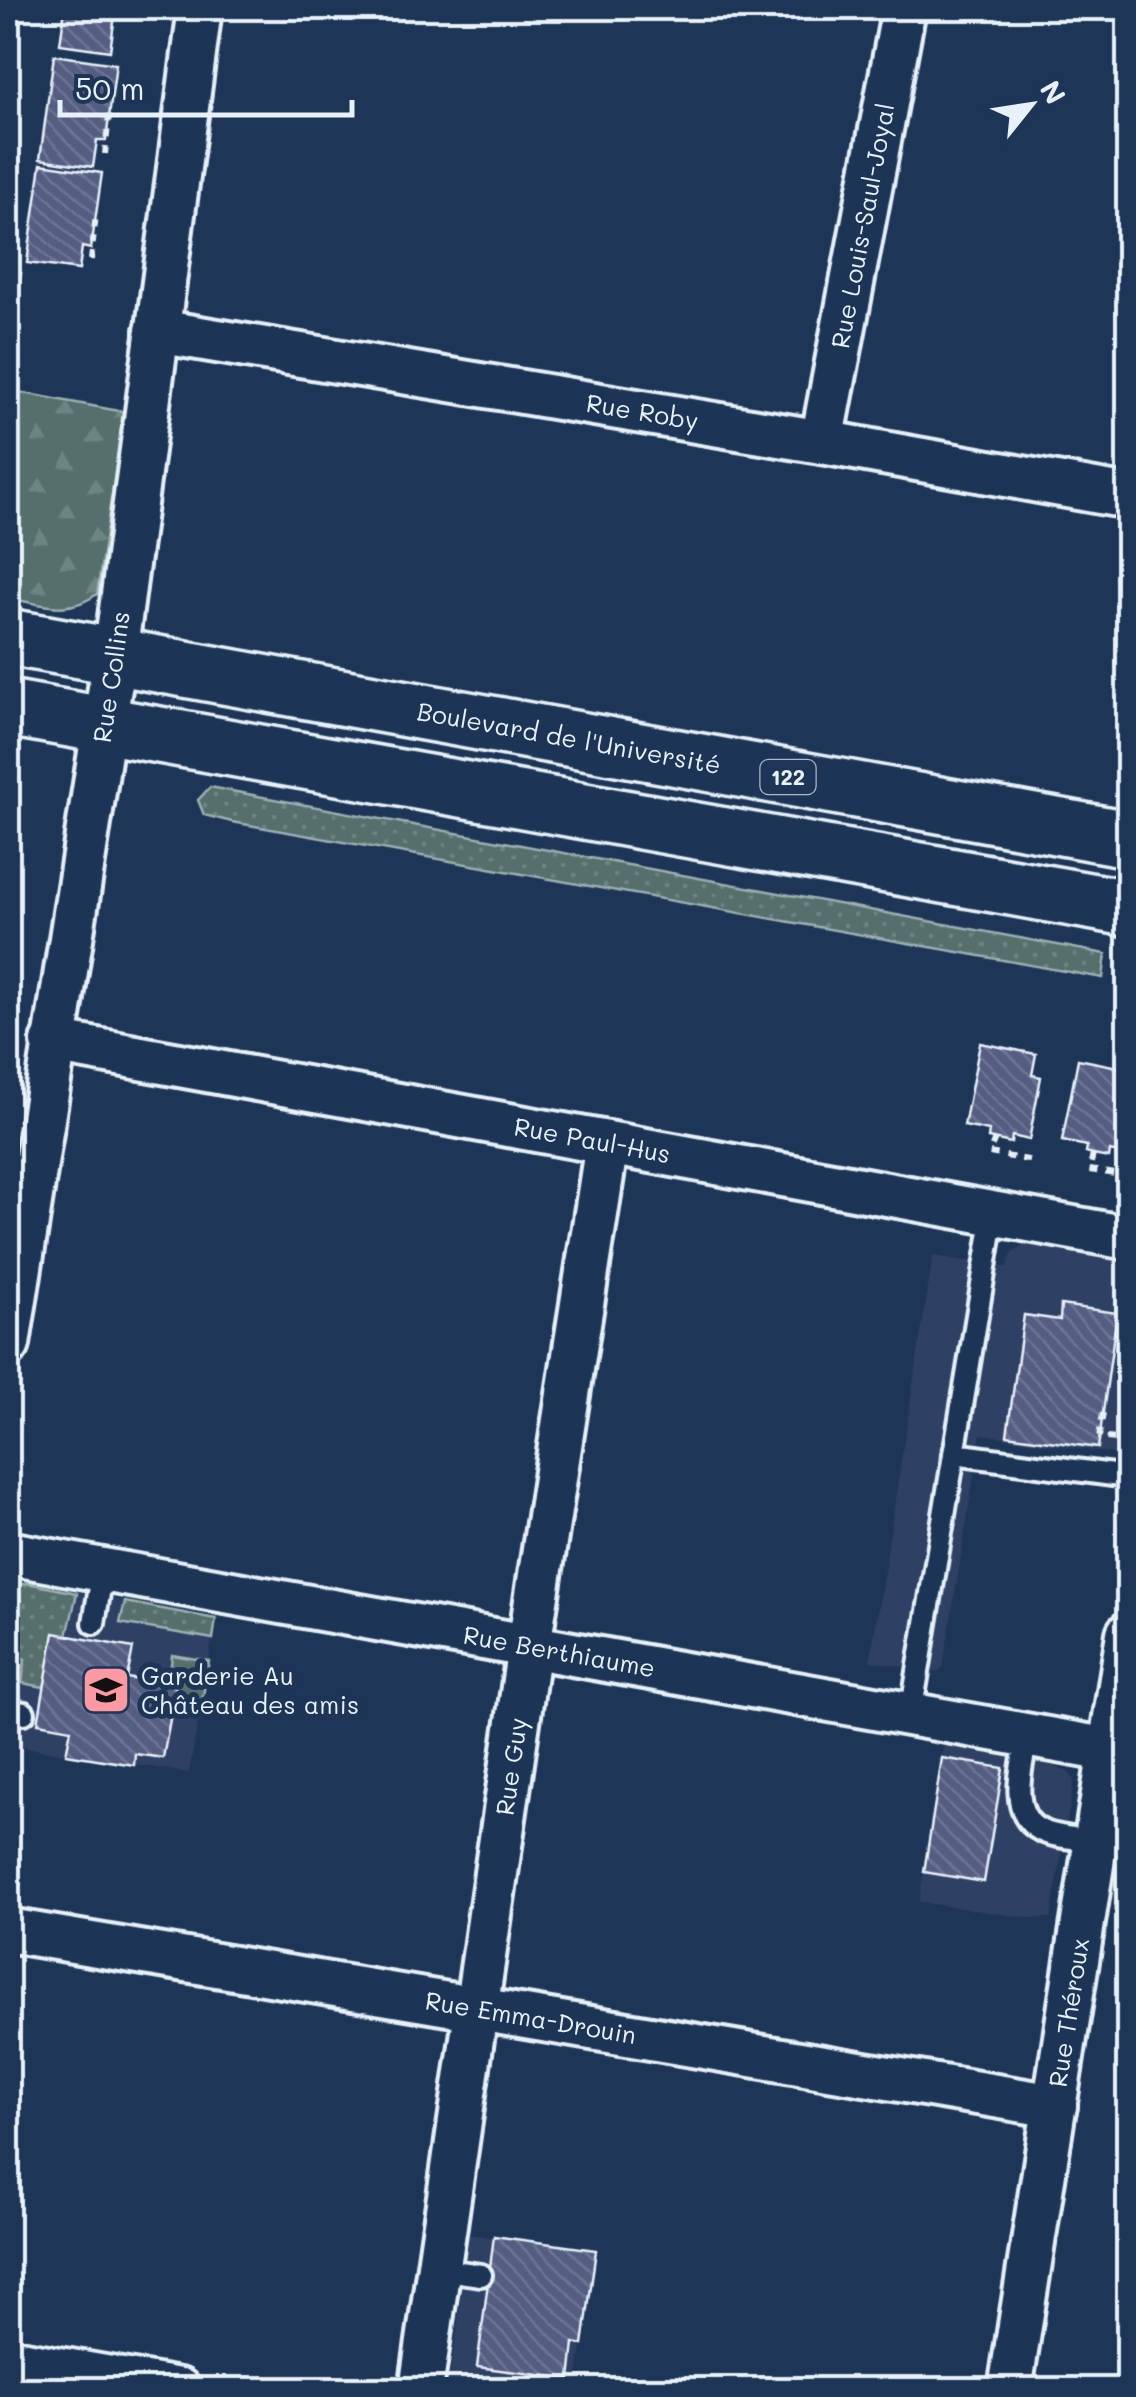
<svg xmlns="http://www.w3.org/2000/svg" width="1136" height="2397" font-family="Mali,sans-serif">
<style>
.built{fill:#2e4164}
.grass{fill:url(#grass-dots);stroke:#9eb0b2;stroke-width:2.5}
.forest{fill:url(#forest-firs);stroke:#9eb0b2;stroke-width:2.5}
.green{fill:#546f6c;stroke:#9eb0b2;stroke-width:2.5}
.building{fill:url(#building-back-hatch);stroke:#e8f1f8;stroke-width:2.5}
.lines{fill:none;stroke-linecap:round;stroke-linejoin:round}
.service-casing{stroke:#e8f1f8;stroke-width:28}
.minor-casing{stroke:#e8f1f8;stroke-width:50}
.primary-casing{stroke:#e8f1f8;stroke-width:62}
.path{stroke:#e8f1f8;stroke-width:6;stroke-dasharray:8 8;stroke-linecap:butt}
.service{stroke:#1d3557;stroke-width:20}
.minor{stroke:#1d3557;stroke-width:42}
.primary{stroke:#1d3557;stroke-width:55}
.labels{text-anchor:middle;stroke-width:10;stroke-linejoin:round;paint-order:stroke}
.shield{fill:#1d3557;stroke:#abb9c8;stroke-width:2.5}
.shield-label{font-size:22px;font-weight:bold;fill:#e8f1f8}
.street-label{font-size:25px;fill:#e8f1f8;stroke:#1d3557}
.poi-label{font-size:25px;fill:#e8f1f8;stroke:#1d3557;text-anchor:start}
</style>
<defs>
<pattern id="grass-dots" width="8" height="8" patternUnits="userSpaceOnUse" patternTransform="scale(2.5)"><rect width="8" height="8" fill="#546f6c"/><path d="M2 2h.1M6 6h.1" fill="none" stroke="#6d8482" stroke-width="1.8" stroke-linecap="round"/></pattern>
<pattern id="forest-firs" width="22" height="20" patternUnits="userSpaceOnUse" patternTransform="scale(2.5)"><rect width="22" height="20" fill="#546f6c"/><path d="M5 1l3.5 6h-7zM16 11l3.5 6h-7z" fill="#6d8482"/></pattern>
<pattern id="building-back-hatch" width="6" height="6" patternUnits="userSpaceOnUse" patternTransform="scale(2.5)"><rect width="6" height="6" fill="#545d83"/><path d="M-1 5l2 2M0 0l6 6M5-1l2 2" fill="none" stroke="#6d7595"/></pattern>
</defs>
<rect width="100%" height="100%" fill="#1d3557"/>
<filter id="ink" filterUnits="userSpaceOnUse"><feTurbulence type="fractalNoise" baseFrequency=".01" numOctaves="2"/><feDisplacementMap in="SourceGraphic" scale="20" xChannelSelector="R" yChannelSelector="G"/><feConvolveMatrix kernelMatrix="1 2 1 2 8 2 1 2 1" color-interpolation-filters="sRGB"/></filter>
<g filter="url(#ink)">
<g class="built">
<polygon points="1027,1244 1113,1257 1128,1263 1128,1356 1113,1454 981,1434 943,1668 936,1672 870,1661 933,1256 1007,1267 1012,1253"/>
<polygon points="27,1583 216,1619 189,1773 8,1745 8,1597 9,1589 16,1585"/>
<polygon points="944,1745 1053,1766 1068,1772 1074,1780 1051,1918 1030,1918 919,1902"/>
<polygon points="467,2234 596,2250 576,2389 447,2390 457,2331"/>
</g>
<g class="grass">
<polygon points="210,787 1106,954 1103,978 232,822 204,815 198,800"/>
<polygon points="27,1583 77,1593 67,1636 44,1687 22,1683 25,1659 8,1654 9,1589 16,1585"/>
<polygon points="125,1602 216,1619 213,1639 120,1623"/>
</g>
<path class="forest" d="M8,390L124,412L97,594C67,616 42,604 8,598Z"/>
<polygon class="green" points="172,1655 209,1661 199,1719 170,1715 169,1685"/>
<g class="building">
<polygon points="65,8 116,8 110,51 60,44"/>
<polygon points="54,55 116,64 106,140 97,140 93,167 40,159"/>
<polygon points="41,164 102,173 91,249 82,247 79,270 27,263"/>
<polygon points="8,271 21,273 8,348"/>
<polygon points="980,1043 1036,1054 1032,1075 1041,1077 1029,1140 1012,1136 1011,1143 988,1138 989,1131 964,1126"/>
<polygon points="1078,1059 1128,1069 1128,1146 1126,1155 1110,1151 1109,1158 1093,1155 1086,1153 1087,1146 1062,1141"/>
<polygon points="1061,1305 1117,1313 1098,1448 1007,1435 1024,1315 1060,1320"/>
<polygon points="54,1633 133,1648 127,1678 176,1686 163,1758 135,1754 134,1765 66,1754 71,1729 38,1723"/>
<polygon points="942,1758 1003,1768 984,1882 924,1872"/>
<polygon points="494,2236 596,2250 583,2345 574,2343 570,2379 477,2367"/>
</g>
<g class="lines">
<g class="service-casing">
<g id="service">
<polyline points="954,1454 1128,1477"/>
<polyline points="94,1623 103,1570"/>
<polyline points="8,1711 24,1713"/>
<polyline points="911,1714 994,1213"/>
<path d="M1028,1735C1022,1763 1007,1813 1040,1830C1055,1838 1078,1838 1095,1841"/>
<polyline points="438,2269 481,2275"/>
<polyline points="539,2390 539,2389"/>
</g>
</g>
<g class="minor-casing">
<g id="minor">
<path id="s1" d="M157,331L822,442L1128,497"/>
<path id="s2" d="M822,442L904,8"/>
<path id="s3" d="M53,1042L1128,1238"/>
<path id="s4" d="M8,1344L115,656L200,8"/>
<path id="s5" d="M8,1553L1109,1750"/>
<path id="s6" d="M8,1930L1055,2106"/>
<polyline points="8,2360 179,2390"/>
<path id="s7" d="M421,2390L529,1646L607,1143"/>
<path id="s8" d="M1010,2390L1128,1634"/>
</g>
</g>
<g class="primary-casing">
<g id="primary">
<path id="s9" d="M8,637L1128,839"/>
<polyline points="8,708 1128,908"/>
</g>
</g>
<g class="path">
<polyline points="116,9 133,13 134,8"/>
<polyline points="105,154 109,115"/>
<polyline points="91,260 96,214"/>
<polyline points="8,347 17,296"/>
<polyline points="995,1139 989,1153 1034,1161"/>
<polyline points="1093,1155 1089,1170 1122,1175 1128,1146"/>
<polyline points="1103,1413 1099,1437 1116,1439"/>
</g>
<use href="#service" class="service"/>
<use href="#minor" class="minor"/>
<use href="#primary" class="primary"/>
</g>
</g>
<defs>
<g id="school-square" transform="scale(2.5)"><rect x="-9" y="-9" width="18" height="18" rx="4" fill="#ff9aa2" stroke="#1d3557"/><path d="M0-5L7-2L0 1L-7-2ZM-4 1L0 2.5L4 1V4Q0 6-4 4Z" fill="#111"/></g>
</defs>
<g fill-rule="evenodd">
<use href="#school-square" x="106" y="1690"/>
</g>
<g class="labels">
<rect class="shield" x="760.5" y="760" width="55" height="34" rx="8"/>
<g class="shield-label">
<text x="788" y="785">122</text>
</g>
<g class="street-label">
<text dy="9" stroke="none"><textPath href="#s2" startOffset="220">Rue Louis-Saul-Joyal</textPath></text>
<text dy="9" stroke="none"><textPath href="#s1" startOffset="492">Rue Roby</textPath></text>
<text dy="9" stroke="none"><textPath href="#s4" startOffset="675">Rue Collins</textPath></text>
<text dy="9" stroke="none"><textPath href="#s9" startOffset="570">Boulevard de l'Université</textPath></text>
<text dy="9" stroke="none"><textPath href="#s3" startOffset="548">Rue Paul-Hus</textPath></text>
<text dy="9" stroke="none"><textPath href="#s5" startOffset="560">Rue Berthiaume</textPath></text>
<text dy="9" stroke="none"><textPath href="#s7" startOffset="630">Rue Guy</textPath></text>
<text dy="9" stroke="none"><textPath href="#s8" startOffset="382">Rue Théroux</textPath></text>
<text dy="9" stroke="none"><textPath href="#s6" startOffset="530">Rue Emma-Drouin</textPath></text>
</g>
<g class="poi-label">
<text x="141" y="1685">Garderie Au<tspan x="141" dy="29">Château des amis</tspan></text>
</g>
</g>
<rect width="1136" height="2397" fill="none" stroke="#1d3557" stroke-width="40"/>
<rect x="20" y="20" width="1096" height="2357" fill="none" stroke="#e8f1f8" stroke-width="4" filter="url(#ink)"/>
<g transform="translate(1031 105) rotate(60)" stroke="#1d3557" stroke-width="8" paint-order="stroke">
<path d="M0-8L18 38L0 25L-18 38Z" fill="#e8f1f8"/>
<text y="-15" font-size="28" font-weight="bold" text-anchor="middle" fill="#e8f1f8">N</text>
</g>
<path d="M60 100v15h292v-15" fill="none" stroke="#e8f1f8" stroke-width="5"/>
<text x="75" y="100" font-size="30" fill="#e8f1f8" stroke="#1d3557" stroke-width="8" paint-order="stroke">50 m</text>
</svg>
